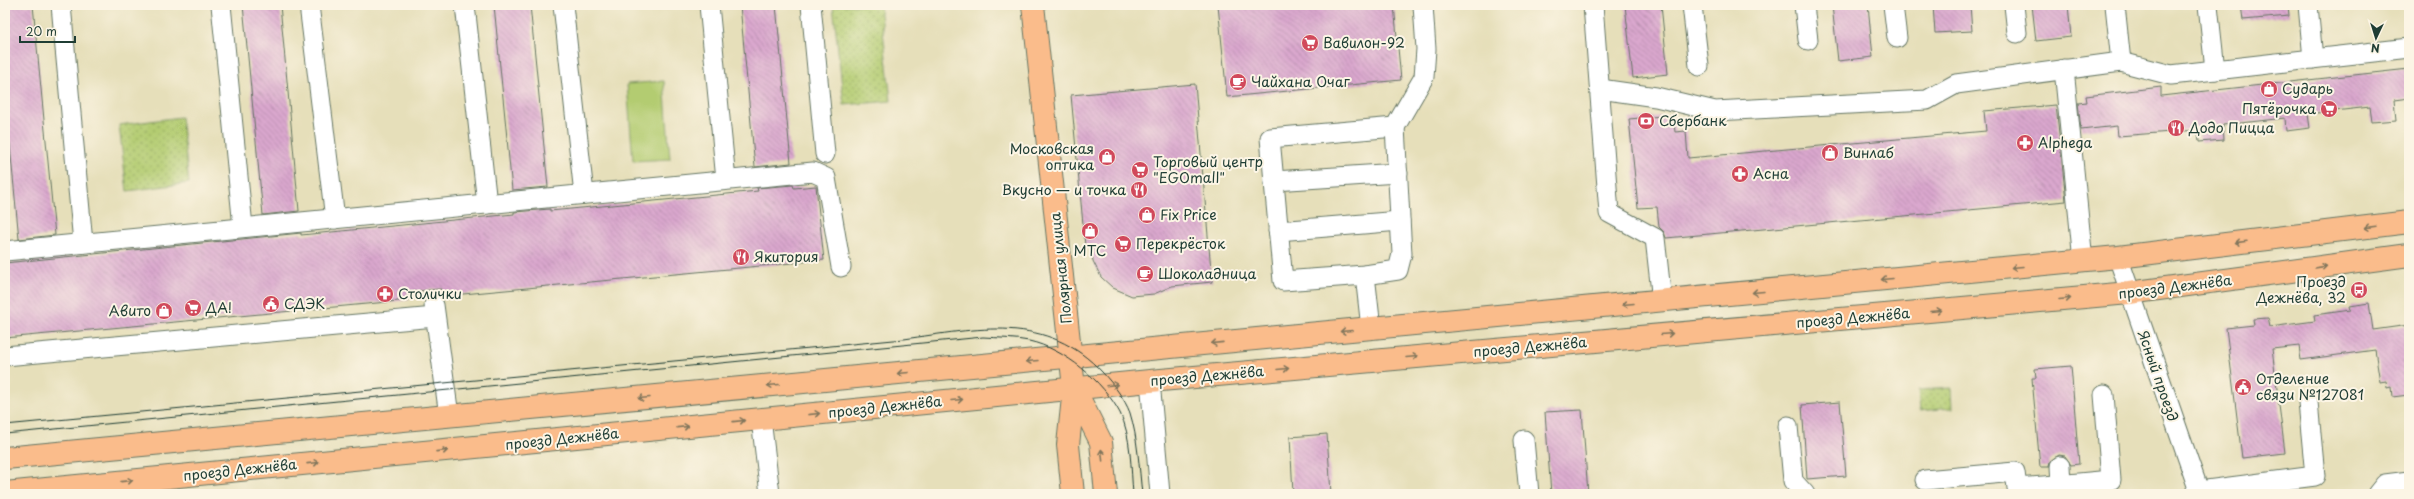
<svg xmlns="http://www.w3.org/2000/svg" width="2414" height="499" font-family="'Playpen Sans',sans-serif">
<style>
.green{fill:#b3cc71;stroke:#698452}
.park{fill:url(#park-dots);stroke:#698452}
.building{fill:url(#building-back-hatch)}
.lines{fill:none;stroke-linecap:round;stroke-linejoin:round}
.minor-casing{stroke:#657663;stroke-width:21}
.major-casing{stroke:#657663;stroke-width:24}
.minor{stroke:#fff;stroke-width:19}
.major{stroke:#fabc8b;stroke-width:22}
.tram{stroke:#1f3d34;stroke-width:1}
.oneway{stroke:#82765b}
.labels{text-anchor:middle;stroke-width:4;stroke-linejoin:round;paint-order:stroke}
.poi-label{font-size:14px;fill:#1f3d34;stroke:#fcf5e5;text-anchor:start}
.street-label{font-size:14px;fill:#1f3d34;stroke:#fcf5e5}
</style>
<defs>
<pattern id="park-dots" width="8" height="8" patternUnits="userSpaceOnUse"><rect width="8" height="8" fill="#b3cc71"/><path d="M2 2h.1M6 6h.1" fill="none" stroke="#91a75e" stroke-width="1.8" stroke-linecap="round"/></pattern>
<pattern id="building-back-hatch" width="6" height="6" patternUnits="userSpaceOnUse"><rect width="6" height="6" fill="#daa7ce"/><path d="M-1 5l2 2M0 0l6 6M5-1l2 2" fill="none" stroke="#b089a8"/></pattern>
</defs>
<rect width="100%" height="100%" fill="#fcf5e5"/>
<filter id="ink" filterUnits="userSpaceOnUse"><feTurbulence type="fractalNoise" baseFrequency=".025" numOctaves="2"/><feDisplacementMap in="SourceGraphic" scale="8" xChannelSelector="R" yChannelSelector="G"/><feConvolveMatrix kernelMatrix="1 2 1 2 8 2 1 2 1" color-interpolation-filters="sRGB"/></filter>
<filter id="wash" filterUnits="userSpaceOnUse"><feTurbulence type="fractalNoise" baseFrequency=".012" numOctaves="4" result="noise"/><feDisplacementMap in="SourceGraphic" scale="16" xChannelSelector="R" yChannelSelector="G"/><feGaussianBlur stdDeviation="0.9" result="paint"/><feColorMatrix in="noise" values="0 0 0 0 0 0 0 0 0 0 0 0 0 0 0 0 0 1.4 0 .05"/><feComposite in="paint" operator="in"/></filter>
<g filter="url(#wash)">
<rect width="100%" height="100%" fill="#e6dfba"/>
<polygon class="green" points="664,81 670,159 633,161 627,84"/>
<g class="park">
<polygon points="833,5 880,5 891,101 844,105"/>
<polygon points="181,117 189,183 127,191 119,125"/>
<polygon points="1951,388 1952,408 1920,411 1918,390"/>
</g>
<g id="blocks">
<g class="building">
<polygon points="33,5 55,235 19,239 5,94 5,6"/>
<polygon points="243,5 280,5 299,211 263,215"/>
<polygon points="494,5 530,5 548,187 512,190"/>
<polygon points="740,5 776,5 791,163 755,167"/>
<polygon points="1218,5 1394,5 1401,80 1227,97"/>
<polygon points="1625,5 1661,5 1668,74 1633,78"/>
<polygon points="1832,5 1868,5 1873,57 1838,61"/>
<polygon points="1933,5 1970,5 1972,31 1935,33"/>
<polygon points="2032,5 2068,5 2071,37 2036,41"/>
<polygon points="2241,5 2288,5 2289,16 2243,20"/>
<polygon points="2409,69 2409,98 2394,100 2396,120 2372,122 2370,107 2308,114 2310,128 2286,131 2285,118 2223,125 2224,140 2199,142 2198,130 2118,136 2117,126 2081,130 2078,103 2087,102 2086,96 2161,87 2161,96"/>
<polygon points="1195,84 1212,282 1172,286 1154,294 1132,296 1113,288 1101,277 1093,261 1091,246 1085,246 1071,95"/>
<polygon points="2056,105 2066,201 1666,238 1664,232 1659,227 1657,207 1638,208 1629,119 1673,115 1675,132 1686,131 1688,158 1986,131 1984,111"/>
<polygon points="793,185 794,188 816,186 824,260 442,296 441,289 408,292 409,300 5,338 5,263 301,233 301,235 514,214 514,212 550,209 550,211 758,191 757,188"/>
<polygon points="2369,303 2373,330 2409,325 2409,395 2392,397 2391,387 2387,388 2386,381 2380,382 2375,350 2301,360 2299,346 2272,349 2285,453 2242,458 2226,328 2254,325 2253,319 2268,318 2270,327 2315,321 2314,315 2351,310 2350,306"/>
<polygon points="2071,366 2079,464 2071,465 2065,456 2059,455 2050,461 2049,467 2040,467 2032,378 2036,378 2035,369"/>
<polygon points="1840,402 1846,476 1807,479 1802,405"/>
<polygon points="1582,410 1588,494 1551,494 1545,412"/>
<polygon points="1327,434 1331,494 1293,494 1290,437"/>
</g>
</g>
</g>
<g filter="url(#ink)">
<use href="#blocks" fill-opacity="0" stroke="#657663" stroke-width="1"/>
<g class="lines">
<g class="minor-casing">
<g id="minor">
<polyline points="61,5 83,243"/>
<polyline points="221,5 243,227"/>
<polyline points="309,5 335,219"/>
<polyline points="465,5 487,204"/>
<polyline points="563,5 584,194"/>
<polyline points="709,5 726,180"/>
<polyline points="811,5 825,154"/>
<polyline points="1593,5 1609,213 1655,238 1662,301"/>
<polyline points="1692,5 1699,66"/>
<polyline points="1804,5 1808,40"/>
<polyline points="1893,5 1897,38"/>
<polyline points="2014,5 2017,33"/>
<polyline points="2115,5 2121,62"/>
<polyline points="2208,5 2215,70"/>
<polyline points="2308,5 2313,59"/>
<polyline points="2064,69 2083,261"/>
<polyline points="1600,89 1656,97 1715,111 1927,100 1956,84 2121,62 2171,75 2409,48"/>
<polyline points="1274,181 1398,173"/>
<polyline points="1278,231 1400,221"/>
<polyline points="5,251 813,172 826,178 841,267"/>
<polyline points="2118,257 2200,494"/>
<polyline points="1365,275 1283,281 1270,138 1395,127 1424,77 1426,49 1423,5"/>
<polyline points="434,305 449,416"/>
<polyline points="1371,328 1365,275 1398,270 1402,254 1395,127"/>
<polyline points="5,356 435,317"/>
<polyline points="1150,381 1160,494"/>
<polyline points="761,419 770,494"/>
<polyline points="1788,426 1793,481 1805,494"/>
<polyline points="1524,440 1529,494"/>
<polyline points="2060,466 2061,484"/>
<polyline points="1925,480 2015,472 2017,488 2068,484"/>
<polyline points="2199,491 2315,476 2308,402"/>
<polyline points="2069,494 2068,484 2111,480 2104,395"/>
<polyline points="2377,494 2385,484 2409,481"/>
</g>
</g>
<g class="major-casing">
<g id="major">
<polyline points="1033,5 1074,388 1068,445 1073,494"/>
<polyline points="1074,388 1101,442 1106,494"/>
<polyline points="5,458 2118,257 2409,222"/>
<polyline points="5,493 1150,381 2129,293 2409,255"/>
</g>
</g>
<use href="#minor" class="minor"/>
<use href="#major" class="major"/>
<g class="tram">
<path d="M5,425L904,339C977,329 1047,312 1103,373C1113,384 1125,399 1130,413C1138,439 1139,467 1142,494"/>
<path d="M5,434L983,337C998,338 1014,338 1029,341C1065,349 1103,381 1120,413C1131,434 1131,470 1133,494"/>
</g>
</g>
<defs><path id="oneway-shaft" d="M-6 0H5M1.5-3L5.5 0L1.5 3" fill="none" stroke-width="1.6" stroke-linecap="round" stroke-linejoin="round"/></defs>
<g class="oneway">
<use href="#oneway-shaft" transform="translate(2370 227) rotate(173)"/>
<use href="#oneway-shaft" transform="translate(2241 242) rotate(173)"/>
<use href="#oneway-shaft" transform="translate(2017 267) rotate(175)"/>
<use href="#oneway-shaft" transform="translate(2321 267) rotate(-8)"/>
<use href="#oneway-shaft" transform="translate(1887 279) rotate(175)"/>
<use href="#oneway-shaft" transform="translate(1758 292) rotate(175)"/>
<use href="#oneway-shaft" transform="translate(2065 299) rotate(-5)"/>
<use href="#oneway-shaft" transform="translate(1628 304) rotate(175)"/>
<use href="#oneway-shaft" transform="translate(1936 311) rotate(-5)"/>
<use href="#oneway-shaft" transform="translate(1346 331) rotate(175)"/>
<use href="#oneway-shaft" transform="translate(1667 334) rotate(-5)"/>
<use href="#oneway-shaft" transform="translate(1217 343) rotate(174)"/>
<use href="#oneway-shaft" transform="translate(1412 357) rotate(-5)"/>
<use href="#oneway-shaft" transform="translate(1032 361) rotate(175)"/>
<use href="#oneway-shaft" transform="translate(1283 369) rotate(-5)"/>
<use href="#oneway-shaft" transform="translate(903 373) rotate(175)"/>
<use href="#oneway-shaft" transform="translate(773 385) rotate(175)"/>
<use href="#oneway-shaft" transform="translate(1112 385) rotate(-7)"/>
<use href="#oneway-shaft" transform="translate(644 398) rotate(175)"/>
<use href="#oneway-shaft" transform="translate(957 400) rotate(-5)"/>
<use href="#oneway-shaft" transform="translate(814 414) rotate(-6)"/>
<use href="#oneway-shaft" transform="translate(739 421) rotate(-6)"/>
<use href="#oneway-shaft" transform="translate(683 427) rotate(-6)"/>
<use href="#oneway-shaft" transform="translate(442 451) rotate(-6)"/>
<use href="#oneway-shaft" transform="translate(1102 455) rotate(-96)"/>
<use href="#oneway-shaft" transform="translate(313 463) rotate(-6)"/>
<use href="#oneway-shaft" transform="translate(127 481) rotate(-6)"/>
</g>
</g>
<defs>
<g id="supermarket-disc" transform="scale(0.9)"><circle r="9.5" fill="#d1495b" stroke="#fcf5e5"/><path d="M-6-5.5h2.5l.6 2H6L4.5 2H-2.5L-4.4-4H-6ZM-1.5 3.2a1.3 1.3 0 1 0 .1 0ZM3 3.2a1.3 1.3 0 1 0 .1 0Z" fill="#fff"/></g>
<g id="cafe-disc" transform="scale(0.9)"><circle r="9.5" fill="#d1495b" stroke="#fcf5e5"/><path d="M-5.5-4.5H6V0H3Q3 3.5 0 3.5H-2.5Q-5.5 3.5-5.5 0ZM3-3.2v2h1.7v-2ZM-6 4.5H4V6H-6Z" fill="#fff"/></g>
<g id="shop-disc" transform="scale(0.9)"><circle r="9.5" fill="#d1495b" stroke="#fcf5e5"/><path d="M-5-2.5h2.3a2.7 3.5 0 0 1 5.4 0H5L5.5 6h-11ZM-1.5-2.5h3a1.5 2.3 0 0 0-3 0Z" fill="#fff"/></g>
<g id="bank-disc" transform="scale(0.9)"><circle r="9.5" fill="#d1495b" stroke="#fcf5e5"/><path d="M-6-4H6V4H-6ZM0-2.3a2.3 2.3 0 1 0 0 4.6a2.3 2.3 0 1 0 0-4.6Z" fill="#fff"/></g>
<g id="restaurant-disc" transform="scale(0.9)"><circle r="9.5" fill="#d1495b" stroke="#fcf5e5"/><path d="M-5-6h1v4h1v-4h1v4h1v-4h1v5L-1.5 .5V6h-2V.5L-5-1ZM5-6V6H3V1.5H1.5Q1.5-4 5-6Z" fill="#fff"/></g>
<g id="pharmacy-disc" transform="scale(0.9)"><circle r="9.5" fill="#d1495b" stroke="#fcf5e5"/><path d="M-2-6h4v4h4v4h-4v4h-4v-4h-4v-4h4Z" fill="#fff"/></g>
<g id="bus-disc" transform="scale(0.9)"><circle r="9.5" fill="#d1495b" stroke="#fcf5e5"/><path d="M-5-6H5V4H4V6H2V4H-2V6H-4V4H-5ZM-3.5-4V0h7V-4ZM-3.5 1.2v1.5H-2V1.2ZM2 1.2v1.5H3.5V1.2Z" fill="#fff"/></g>
<g id="civic-disc" transform="scale(0.9)"><circle r="9.5" fill="#d1495b" stroke="#fcf5e5"/><path d="M-.6-6.5H3V-4.5H.6V-3L4-1V1h2V6H-6V1h2V-1L-.6-3ZM-1.2 2.5V6h2.4V2.5Z" fill="#fff"/></g>
</defs>
<g fill-rule="evenodd">
<use href="#supermarket-disc" x="1310" y="43"/>
<use href="#cafe-disc" x="1238" y="82"/>
<use href="#shop-disc" x="2269" y="89"/>
<use href="#supermarket-disc" x="2329" y="109"/>
<use href="#bank-disc" x="1646" y="121"/>
<use href="#restaurant-disc" x="2176" y="128"/>
<use href="#pharmacy-disc" x="2025" y="143"/>
<use href="#shop-disc" x="1830" y="153"/>
<use href="#shop-disc" x="1107" y="157"/>
<use href="#supermarket-disc" x="1140" y="170"/>
<use href="#pharmacy-disc" x="1740" y="174"/>
<use href="#restaurant-disc" x="1139" y="190"/>
<use href="#shop-disc" x="1147" y="215"/>
<use href="#shop-disc" x="1090" y="231"/>
<use href="#supermarket-disc" x="1123" y="244"/>
<use href="#restaurant-disc" x="741" y="257"/>
<use href="#cafe-disc" x="1145" y="274"/>
<use href="#bus-disc" x="2359" y="290"/>
<use href="#pharmacy-disc" x="385" y="294"/>
<use href="#civic-disc" x="271" y="304"/>
<use href="#supermarket-disc" x="193" y="308"/>
<use href="#shop-disc" x="164" y="311"/>
<use href="#civic-disc" x="2243" y="387"/>
</g>
<g class="labels">
<g class="poi-label">
<text x="1323" y="48">Вавилон-92</text>
<text x="1251" y="87">Чайхана Очаг</text>
<text x="2282" y="94">Сударь</text>
<text x="2316" y="114" text-anchor="end">Пятёрочка</text>
<text x="1659" y="126">Сбербанк</text>
<text x="2189" y="133">Додо Пицца</text>
<text x="2038" y="148">Alphega</text>
<text x="1094" y="154" text-anchor="end">Московская<tspan x="1094" dy="16">оптика</tspan></text>
<text x="1843" y="158">Винлаб</text>
<text x="1153" y="167">Торговый центр<tspan x="1153" dy="16">"EGOmall"</tspan></text>
<text x="1753" y="179">Асна</text>
<text x="1126" y="195" text-anchor="end">Вкусно — и точка</text>
<text x="1160" y="220">Fix Price</text>
<text x="1136" y="249">Перекрёсток</text>
<text x="1090" y="256" text-anchor="middle">МТС</text>
<text x="754" y="262">Якитория</text>
<text x="1158" y="279">Шоколадница</text>
<text x="2346" y="287" text-anchor="end">Проезд<tspan x="2346" dy="16">Дежнёва, 32</tspan></text>
<text x="398" y="299">Столички</text>
<text x="284" y="309">СДЭК</text>
<text x="206" y="313">ДА!</text>
<text x="151" y="316" text-anchor="end">Авито</text>
<text x="2256" y="384">Отделение<tspan x="2256" dy="16">связи №127081</tspan></text>
</g>
<g class="street-label">
<text transform="translate(1061 268) rotate(-96)" y="5">Полярная улица</text>
<text transform="translate(2175 287) rotate(-7)" y="5">проезд Дежнёва</text>
<text transform="translate(1853 318) rotate(-5)" y="5">проезд Дежнёва</text>
<text transform="translate(1530 347) rotate(-5)" y="5">проезд Дежнёва</text>
<text transform="translate(1207 376) rotate(-5)" y="5">проезд Дежнёва</text>
<text transform="translate(2158 376) rotate(71)" y="5">Ясный проезд</text>
<text transform="translate(885 407) rotate(-6)" y="5">проезд Дежнёва</text>
<text transform="translate(562 439) rotate(-6)" y="5">проезд Дежнёва</text>
<text transform="translate(240 470) rotate(-6)" y="5">проезд Дежнёва</text>
</g>
</g>
<rect width="2414" height="499" fill="none" stroke="#fcf5e5" stroke-width="20"/>
<g transform="translate(2376 38) rotate(184)" stroke="#fcf5e5" stroke-width="3" paint-order="stroke">
<path d="M0-3L7 15L0 10L-7 15Z" fill="#1f3d34"/>
<text y="-6" font-size="11" font-weight="bold" text-anchor="middle" fill="#1f3d34">N</text>
</g>
<path d="M20 36v6h55v-6" fill="none" stroke="#1f3d34" stroke-width="2"/>
<text x="26" y="36" font-size="12" fill="#1f3d34" stroke="#fcf5e5" stroke-width="3" paint-order="stroke">20 m</text>
</svg>
